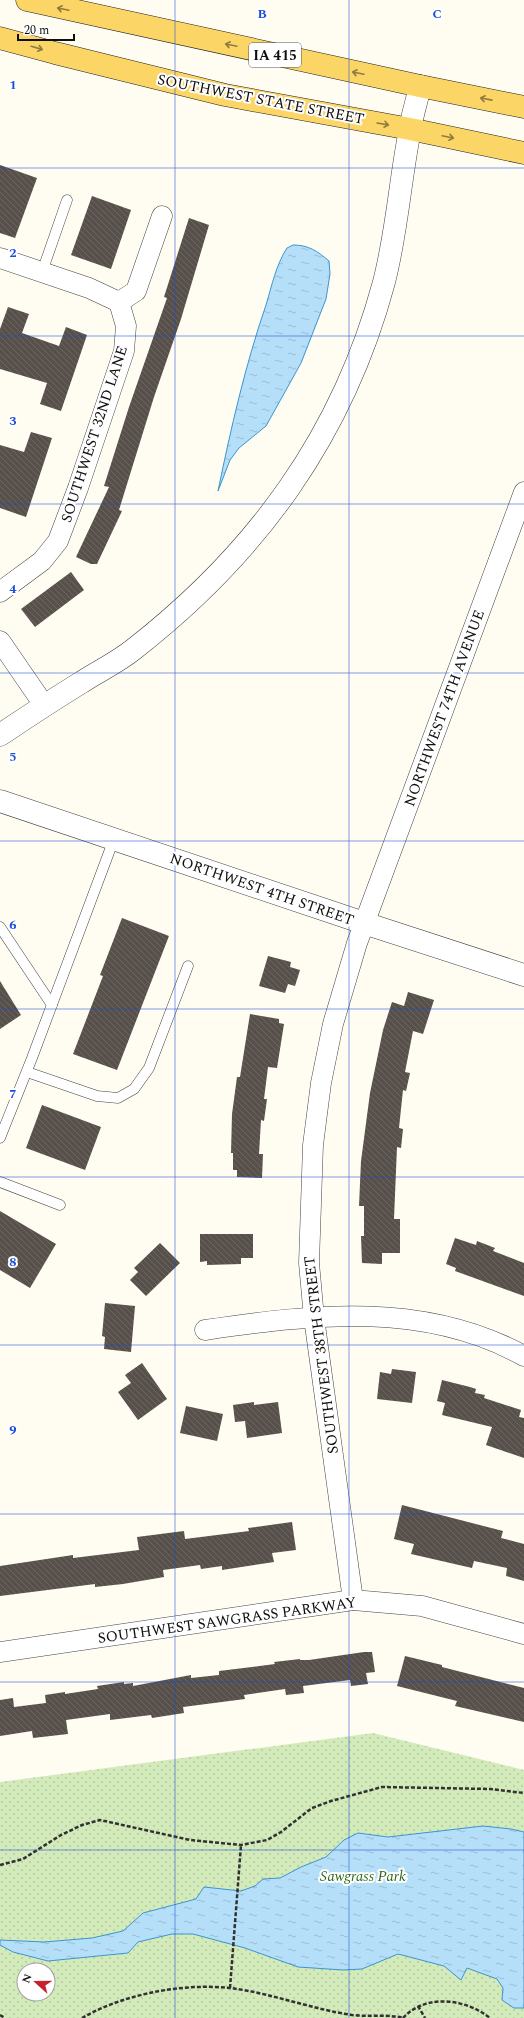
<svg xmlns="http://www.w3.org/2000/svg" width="524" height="2018" font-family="Spectral,serif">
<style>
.park{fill:url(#park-dots);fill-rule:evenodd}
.water{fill:url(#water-ripples);stroke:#3a95d0}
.building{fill:url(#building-back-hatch)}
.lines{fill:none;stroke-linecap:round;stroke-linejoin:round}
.service-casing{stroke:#424242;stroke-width:11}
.minor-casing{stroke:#424242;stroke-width:21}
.tertiary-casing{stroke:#424242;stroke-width:23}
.primary-casing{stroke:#202020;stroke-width:23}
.path{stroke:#313131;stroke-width:2.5;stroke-dasharray:4 2;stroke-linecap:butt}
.service{stroke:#fff;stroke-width:10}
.minor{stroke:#fff;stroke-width:20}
.tertiary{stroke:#fff;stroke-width:22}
.primary{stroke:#fbd666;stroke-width:22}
.oneway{stroke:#917c3f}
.grid{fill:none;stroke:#1d4ed8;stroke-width:1;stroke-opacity:0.55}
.labels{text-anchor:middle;stroke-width:4;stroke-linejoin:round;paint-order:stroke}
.shield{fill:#fff;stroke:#575757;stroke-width:1}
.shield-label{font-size:14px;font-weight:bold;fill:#0f0f0f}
.street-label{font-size:15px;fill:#0f0f0f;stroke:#fff}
.park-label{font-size:15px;font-style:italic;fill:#2d6a1d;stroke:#fff}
.grid-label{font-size:13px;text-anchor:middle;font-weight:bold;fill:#1d4ed8;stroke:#fff;stroke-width:4;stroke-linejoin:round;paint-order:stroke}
</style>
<defs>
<pattern id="park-dots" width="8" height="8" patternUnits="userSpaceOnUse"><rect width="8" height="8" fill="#d3ebba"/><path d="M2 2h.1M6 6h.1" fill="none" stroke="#b4c89f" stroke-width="1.8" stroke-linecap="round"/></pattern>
<pattern id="water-ripples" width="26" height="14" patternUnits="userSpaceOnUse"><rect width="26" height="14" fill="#b5dff8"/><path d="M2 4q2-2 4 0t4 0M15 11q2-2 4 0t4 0" fill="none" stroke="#9abed3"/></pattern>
<pattern id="building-back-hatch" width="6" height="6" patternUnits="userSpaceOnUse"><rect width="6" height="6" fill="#58504b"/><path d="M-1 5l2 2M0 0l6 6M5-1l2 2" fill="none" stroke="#6b6561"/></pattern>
</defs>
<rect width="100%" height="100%" fill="#fffcf2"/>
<path class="park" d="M373,1733L524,1770V2018H0V1782ZM24,1970H48V1994H24Z"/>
<g class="water">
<path d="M293,245C309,245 317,251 329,261L330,274L326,299L301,363L266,426L239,448L230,460L218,491C231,428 245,366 266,305C272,285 276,265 287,248Z"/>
<polygon points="483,1826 511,1829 524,1832 524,2008 514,2008 502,2000 503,1988 497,1979 467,1968 461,1980 444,1966 398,1954 362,1969 343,1970 298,1967 245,1948 193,1934 172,1934 138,1942 128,1953 48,1961 13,1952 0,1945 0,1940 44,1942 92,1938 123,1931 143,1913 196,1899 204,1887 241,1891 255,1886 263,1879 280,1878 301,1867 326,1857 344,1840 358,1833 388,1837"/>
</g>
<g class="building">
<polygon points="0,165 37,178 15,238 0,233"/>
<polygon points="92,196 131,210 111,269 71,255"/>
<polygon points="189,218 209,225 181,319 154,397 119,510 122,511 97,564 91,564 76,557 109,487 104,486 129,407 167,298 164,297"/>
<polygon points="8,307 29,314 22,333 59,346 66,327 87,335 61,411 40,404 47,383 0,369 0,329"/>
<polygon points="31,432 52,438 26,517 0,508 0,445 24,452"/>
<polygon points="71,572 84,590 35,627 21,609"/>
<polygon points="122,918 169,936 117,1070 73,1054 103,976 100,975"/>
<polygon points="268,956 291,962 290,967 300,970 295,986 288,984 285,993 259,986"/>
<polygon points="0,981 21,1015 0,1029"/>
<polygon points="408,992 434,1000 423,1034 413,1031 405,1072 410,1073 406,1091 403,1090 399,1128 403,1129 401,1148 397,1147 394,1219 400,1219 400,1253 382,1253 382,1264 362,1263 361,1236 364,1236 364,1206 359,1206 361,1161 370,1093 383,1030 392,1002 404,1006"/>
<polygon points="250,1014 279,1019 279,1023 284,1024 277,1068 268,1067 264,1099 267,1099 264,1121 261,1120 259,1154 263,1154 262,1178 237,1177 237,1170 233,1170 233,1153 231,1153 232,1114 237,1077 240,1077"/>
<polygon points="42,1105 101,1127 85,1170 26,1148"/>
<polygon points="0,1211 56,1244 30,1288 0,1270"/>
<polygon points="200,1234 253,1234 253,1258 241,1258 241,1264 207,1265 207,1261 200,1262"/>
<polygon points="455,1238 476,1245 477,1241 495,1248 493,1251 524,1263 524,1296 455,1271 456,1268 446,1264"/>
<polygon points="160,1243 180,1263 146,1296 130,1280 138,1272 134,1268"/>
<polygon points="105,1303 135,1306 131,1352 104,1349 105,1337 102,1336"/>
<polygon points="142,1363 167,1399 138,1420 118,1392 131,1383 125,1375"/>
<polygon points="392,1369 416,1372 412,1403 377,1399 380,1372 391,1374"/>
<polygon points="442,1380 470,1387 476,1389 475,1393 485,1395 484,1398 521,1410 519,1417 524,1418 524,1458 486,1445 492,1427 442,1415 445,1403 437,1401"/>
<polygon points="254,1402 254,1405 278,1402 282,1433 247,1438 245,1421 235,1422 233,1405"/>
<polygon points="186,1406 223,1414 217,1441 180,1433"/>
<polygon points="402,1505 503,1531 501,1538 524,1544 524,1581 506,1576 507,1568 474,1561 472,1568 411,1554 414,1544 394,1539"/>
<polygon points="292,1522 296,1550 272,1553 274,1562 222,1570 222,1566 201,1569 200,1565 163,1570 164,1577 123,1584 95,1587 95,1584 0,1596 0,1566 73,1555 73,1558 139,1550 137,1537 184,1531 185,1539 249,1531 248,1528"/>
<polygon points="364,1652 372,1652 375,1672 366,1673 368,1684 351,1686 350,1680 303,1686 304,1693 286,1695 285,1689 244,1695 245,1699 183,1707 184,1713 152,1718 151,1715 110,1720 110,1714 66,1720 68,1734 33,1738 32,1731 0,1736 0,1700 13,1698 14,1707 46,1703 45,1695 65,1692 65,1694 98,1689 97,1686 124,1682 124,1684 133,1683 133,1686 191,1675 191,1678 219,1675 219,1671 275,1664 274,1662 300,1659 300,1660 309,1660"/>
<polygon points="405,1656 442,1665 442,1667 524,1688 524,1722 455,1706 457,1701 397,1686"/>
</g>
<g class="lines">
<g class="service-casing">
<g id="service">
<polyline points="42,272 67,200"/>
<polyline points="0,927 52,1005"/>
<polyline points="27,1072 97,1096 118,1098 134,1089 149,1068 188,966"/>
<polyline points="0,1138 32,1058 114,839"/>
<polyline points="0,1182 60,1205"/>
</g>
</g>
<g class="minor-casing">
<g id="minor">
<polyline points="0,258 89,288 119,302"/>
<polyline points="0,592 42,561 58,541 78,488 124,351 126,326 119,302 136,291 162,216"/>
<polyline points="0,641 44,705"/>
<path d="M205,1330C313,1314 425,1301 524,1356"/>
<polyline points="353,1600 314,1318 309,1263 313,1145 321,1083 333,1024 357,943 524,492"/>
<polyline points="0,1652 353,1600 422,1606 524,1634"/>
</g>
</g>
<g class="tertiary-casing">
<g id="tertiary">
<path d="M0,735C27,717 54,699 82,682C99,671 118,662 134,649C257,553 343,435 384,282C397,232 400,180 410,130C412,115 417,101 420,86"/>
<polyline points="0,801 364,923 524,975"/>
</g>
</g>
<g class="primary-casing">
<g id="primary">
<polyline points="27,0 420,86 524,107"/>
<polyline points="0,38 55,53 225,95 410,129 524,153"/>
</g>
</g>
<g class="path">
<polyline points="0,1865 23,1859 61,1835 82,1825 100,1820 190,1840 241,1845 267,1840 281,1832 312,1808 331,1801 382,1787 490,1789 524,1793"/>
<polyline points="230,1988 241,1845"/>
<polyline points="418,2006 425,2018"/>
<polyline points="0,2015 5,2018"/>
<path d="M82,2018C124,1994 182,1983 230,1988C271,1993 311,2009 352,2015C369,2017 387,2014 404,2018"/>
<path d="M403,2018C426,1993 466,1999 490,2018"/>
</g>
<use href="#service" class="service"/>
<use href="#minor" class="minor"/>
<use href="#tertiary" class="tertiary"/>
<use href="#primary" class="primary"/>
</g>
<defs><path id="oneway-shaft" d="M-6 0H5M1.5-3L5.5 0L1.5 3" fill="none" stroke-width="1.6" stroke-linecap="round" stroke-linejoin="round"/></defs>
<g class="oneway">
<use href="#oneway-shaft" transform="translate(63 9) rotate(-168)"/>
<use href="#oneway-shaft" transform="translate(231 45) rotate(-168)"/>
<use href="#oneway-shaft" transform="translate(37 48) rotate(16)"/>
<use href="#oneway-shaft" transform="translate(358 73) rotate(-168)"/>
<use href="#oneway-shaft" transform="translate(486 99) rotate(-169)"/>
<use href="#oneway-shaft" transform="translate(383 124) rotate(10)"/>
<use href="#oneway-shaft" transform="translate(448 137) rotate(12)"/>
</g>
<path class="grid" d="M175,0V2018M349,0V2018M0,168H524M0,336H524M0,504H524M0,673H524M0,841H524M0,1009H524M0,1177H524M0,1345H524M0,1514H524M0,1682H524M0,1850H524"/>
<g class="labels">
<rect class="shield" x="249" y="43" width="52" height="24" rx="3"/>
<g class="shield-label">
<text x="275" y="60">IA 415</text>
</g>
<g class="street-label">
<text transform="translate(261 99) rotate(11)" y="5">SOUTHWEST STATE STREET</text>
<text transform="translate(94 434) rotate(-72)" y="5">SOUTHWEST 32ND LANE</text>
<text transform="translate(444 708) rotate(-70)" y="5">NORTHWEST 74TH AVENUE</text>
<text transform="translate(262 889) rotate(19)" y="5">NORTHWEST 4TH STREET</text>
<text transform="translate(321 1355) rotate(-97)" y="5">SOUTHWEST 38TH STREET</text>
<text transform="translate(227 1620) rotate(-8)" y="5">SOUTHWEST SAWGRASS PARKWAY</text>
</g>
<g class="park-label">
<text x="363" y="1881">Sawgrass Park</text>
</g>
</g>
<g class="grid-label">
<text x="262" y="18">B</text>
<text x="437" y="18">C</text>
<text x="13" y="89">1</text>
<text x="13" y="257">2</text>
<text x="13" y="425">3</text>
<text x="13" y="593">4</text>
<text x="13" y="761">5</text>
<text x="13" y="929">6</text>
<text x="13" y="1098">7</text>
<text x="13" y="1266">8</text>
<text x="13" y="1434">9</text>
</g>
<g transform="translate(36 1982) rotate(291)"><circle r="19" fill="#ffffff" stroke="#9f9f9f"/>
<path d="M0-3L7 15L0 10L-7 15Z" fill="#c4232b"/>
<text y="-6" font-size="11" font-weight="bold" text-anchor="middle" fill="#0f0f0f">N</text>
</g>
<path d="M18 34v6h56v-6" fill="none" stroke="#0f0f0f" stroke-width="2"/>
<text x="24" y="34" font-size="12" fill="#0f0f0f" stroke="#ffffff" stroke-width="3" paint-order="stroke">20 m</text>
</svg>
